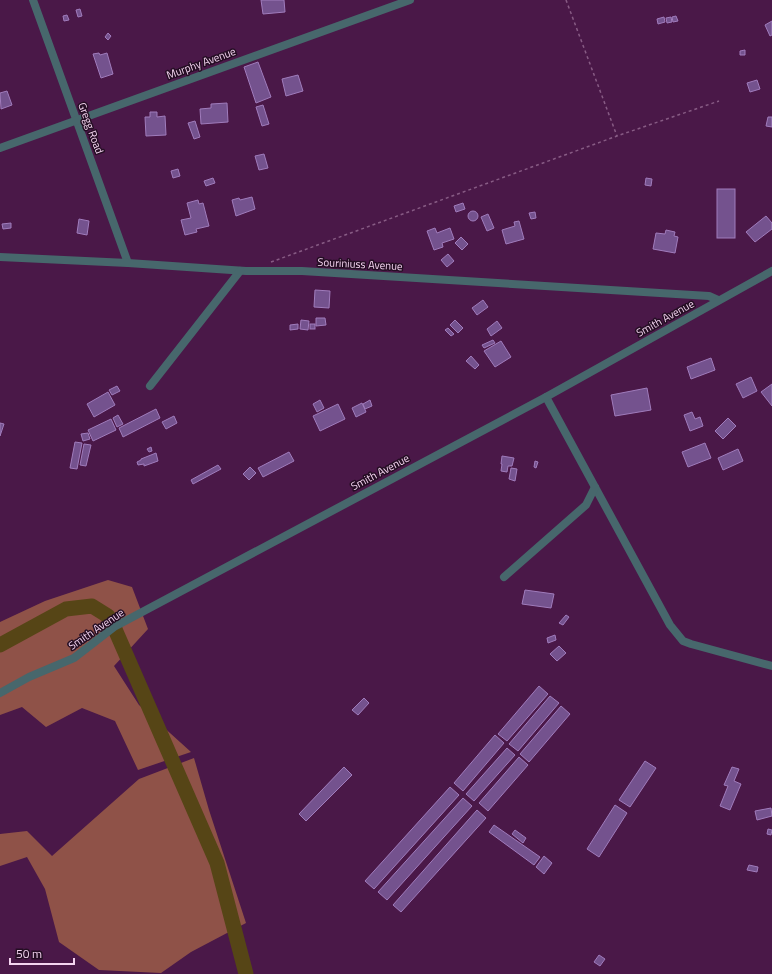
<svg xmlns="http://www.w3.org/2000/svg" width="772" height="974" font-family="'Titillium Web',sans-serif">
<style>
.forest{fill:#8f5248}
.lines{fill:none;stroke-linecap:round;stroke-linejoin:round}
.river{stroke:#564516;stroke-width:15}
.building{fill:#74528e;stroke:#a07cbc}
.path{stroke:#875b84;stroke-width:1.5;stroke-dasharray:3 3;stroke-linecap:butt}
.minor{stroke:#47676c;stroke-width:8}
.labels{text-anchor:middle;stroke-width:3;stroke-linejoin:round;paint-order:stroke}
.street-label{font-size:11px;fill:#f5d5f1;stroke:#240e23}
</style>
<rect width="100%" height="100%" fill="#4a1848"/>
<g class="forest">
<polygon points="108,580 132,587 148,629 114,666 139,705 191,752 138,770 115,721 82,708 46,727 22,707 0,715 0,622 45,601"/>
<polygon points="194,758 209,810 246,923 191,952 161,973 99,970 59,942 45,889 27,857 0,866 0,834 27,831 52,856 139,779"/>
</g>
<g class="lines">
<polyline class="river" points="0,645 66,609 92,606 108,616 114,627 217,863 246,974"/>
</g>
<g class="building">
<polygon points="261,0 284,0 285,12 263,14"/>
<polygon points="80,9 82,16 78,17 76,10"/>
<polygon points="67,15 69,20 64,21 63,16"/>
<polygon points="676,16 678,21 673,22 672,17"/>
<polygon points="664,17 665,22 658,24 657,19"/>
<polygon points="671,17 672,22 667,23 666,18"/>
<polygon points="772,21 772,35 770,36 765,25"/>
<polygon points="108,33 111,36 108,40 105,37"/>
<polygon points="745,50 745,55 740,55 740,51"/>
<polygon points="99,53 100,55 107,53 113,74 101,78 93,54"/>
<polygon points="258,62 271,97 256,103 244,67"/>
<polygon points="298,75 303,91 286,96 282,79"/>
<polygon points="757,80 760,89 750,92 747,83"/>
<polygon points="7,91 12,105 1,109 0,93"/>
<polygon points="227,103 228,122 201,124 200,109 211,108 211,104"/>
<polygon points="263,105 269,124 262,126 256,107"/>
<polygon points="150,112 157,112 157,117 165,116 166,135 146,136 145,117 150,117"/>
<polygon points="768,117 772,117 772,127 766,126"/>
<polygon points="195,121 200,137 194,139 188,123"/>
<polygon points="264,154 268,168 259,170 255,156"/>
<polygon points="178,169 180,176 173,178 171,171"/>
<polygon points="213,178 215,183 206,186 204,181"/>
<polygon points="646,178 652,179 651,186 645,185"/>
<rect x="717" y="189" width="18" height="49"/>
<polygon points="252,197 255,209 236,216 232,200 239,198 240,200"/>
<polygon points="198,200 199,204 203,203 209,226 196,229 197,232 185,235 181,220 191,218 187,203"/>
<polygon points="463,203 465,209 456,212 454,206"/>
<circle cx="473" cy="216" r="5"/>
<polygon points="535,212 536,218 531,219 529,213"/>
<polygon points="488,214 494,228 487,231 481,217"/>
<polygon points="766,216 772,223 772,229 755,242 746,232"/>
<polygon points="79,219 89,221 87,235 77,233"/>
<polygon points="519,221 524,239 506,244 502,230 515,226 514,222"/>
<polygon points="11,223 11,228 3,229 2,224"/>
<polygon points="435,228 437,233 450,228 454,239 442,243 443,247 434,250 427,231"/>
<polygon points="666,230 675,232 674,236 678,237 675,253 653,249 656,233 665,234"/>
<polygon points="461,237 468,244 462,250 455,243"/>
<polygon points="448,254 454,261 447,267 441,260"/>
<polygon points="315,290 330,291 329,308 314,307"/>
<polygon points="483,300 488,307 477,315 472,308"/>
<polygon points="316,318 325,318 326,325 316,326"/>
<polygon points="301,320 309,321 308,330 300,329"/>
<polygon points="455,320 463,328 458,333 450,325"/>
<polygon points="497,321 502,328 491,336 487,329"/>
<polygon points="298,324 298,329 290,330 290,325"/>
<rect x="310" y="324" width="5" height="5"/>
<polygon points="448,328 454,334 451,336 445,330"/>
<polygon points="493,340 495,343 484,348 482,345"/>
<polygon points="501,341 511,357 495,367 484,351"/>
<polygon points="471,356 479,365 475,369 466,361"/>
<polygon points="711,358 715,370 691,379 687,367"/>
<polygon points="751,377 757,391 743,398 736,384"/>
<polygon points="772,384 772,406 761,392"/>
<polygon points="117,386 120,391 112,395 109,390"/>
<polygon points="647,388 651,410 615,416 611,395"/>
<polygon points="108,392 115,405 94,417 87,404"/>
<polygon points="320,400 324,408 317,412 313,404"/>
<polygon points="370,400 372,406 365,409 363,404"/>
<polygon points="362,403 366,412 356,417 352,408"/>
<polygon points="338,404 345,419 320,431 313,416"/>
<polygon points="156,409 160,418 123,437 119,428"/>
<polygon points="692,412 695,419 700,417 703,426 690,431 684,415"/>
<polygon points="118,415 123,424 117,427 113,418"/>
<polygon points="174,416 177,423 166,429 162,422"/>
<polygon points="728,418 736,426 723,439 715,431"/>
<polygon points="111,419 116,430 93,441 88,430"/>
<polygon points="0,423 4,424 0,436"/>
<polygon points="88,433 90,439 83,441 81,434"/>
<polygon points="75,442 82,443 77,469 70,468"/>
<polygon points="705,443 711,458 688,467 682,452"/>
<polygon points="84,444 91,445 86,466 80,465"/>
<polygon points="151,447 152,451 149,452 147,449"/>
<polygon points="738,449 743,461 723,470 718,458"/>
<polygon points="289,452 294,461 263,477 258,468"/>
<polygon points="156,453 158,461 144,466 144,464 138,465 137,462 141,460 141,459"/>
<polygon points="502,456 514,458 512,466 508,466 507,472 501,471 502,464 501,464"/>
<polygon points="535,461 538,462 536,468 534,467"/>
<polygon points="218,465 221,469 193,484 191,480"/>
<polygon points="250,467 256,473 249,480 243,474"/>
<polygon points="511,468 517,469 515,481 509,479"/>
<polygon points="525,590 554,594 551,608 522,604"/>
<polygon points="566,615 569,617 563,625 559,623"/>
<polygon points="555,635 556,640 548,643 547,638"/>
<polygon points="559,646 566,653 557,661 550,654"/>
<polygon points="539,686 548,694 507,741 498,734"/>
<polygon points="550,696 559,703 518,751 509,744"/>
<polygon points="364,698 369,703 358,715 352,710"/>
<polygon points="561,706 570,714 529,762 520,754"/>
<polygon points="495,735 504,743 463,791 454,783"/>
<polygon points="507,748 515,755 474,801 466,794"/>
<polygon points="519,757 528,765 488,811 479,803"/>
<polygon points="645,761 656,768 630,807 619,800"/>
<polygon points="344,767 352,775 306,821 299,814"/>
<polygon points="732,767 739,769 734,781 741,784 730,810 720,806 728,786 724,785"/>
<polygon points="450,787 459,795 374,889 365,881"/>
<polygon points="463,798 472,806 387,900 378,892"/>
<polygon points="615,805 627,813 599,857 587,849"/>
<polygon points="771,808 772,816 757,820 755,811"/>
<polygon points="477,810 486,818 401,912 393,905"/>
<polygon points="494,825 540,857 534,865 489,832"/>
<polygon points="768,829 772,830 771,835 767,834"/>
<polygon points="515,830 526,838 523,843 512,834"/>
<polygon points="544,856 552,863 544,874 536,867"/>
<polygon points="749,865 758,867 757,872 747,870"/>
<polygon points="599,955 605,959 600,966 594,962"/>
</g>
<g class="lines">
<g class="path">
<polyline points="566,0 617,136"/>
<polyline points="271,262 617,136 719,101"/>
</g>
<g class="minor">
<polyline points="33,0 128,263"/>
<polyline points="0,148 410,0"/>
<polyline points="0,257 128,263 246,271 302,271 709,296 718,300"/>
<polyline points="150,386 240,271"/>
<polyline points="546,397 670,625 683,641 691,644 772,666"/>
<polyline points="504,577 586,505 595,487"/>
<polyline points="0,693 29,677 74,658 114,627 546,397 772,271"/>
</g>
</g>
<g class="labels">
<g class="street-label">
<text transform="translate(201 63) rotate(-20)" y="4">Murphy Avenue</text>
<text transform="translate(91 128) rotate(70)" y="4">Gregg Road</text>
<text transform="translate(360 264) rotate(3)" y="4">Souriniuss Avenue</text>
<text transform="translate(665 318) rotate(-29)" y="4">Smith Avenue</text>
<text transform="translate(380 472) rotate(-28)" y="4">Smith Avenue</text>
<text transform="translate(96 629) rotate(-34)" y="4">Smith Avenue</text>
</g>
</g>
<path d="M10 958v6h64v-6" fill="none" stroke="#f5d5f1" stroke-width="2"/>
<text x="16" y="958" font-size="12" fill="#f5d5f1" stroke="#240e23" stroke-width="3" paint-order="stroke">50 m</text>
</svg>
